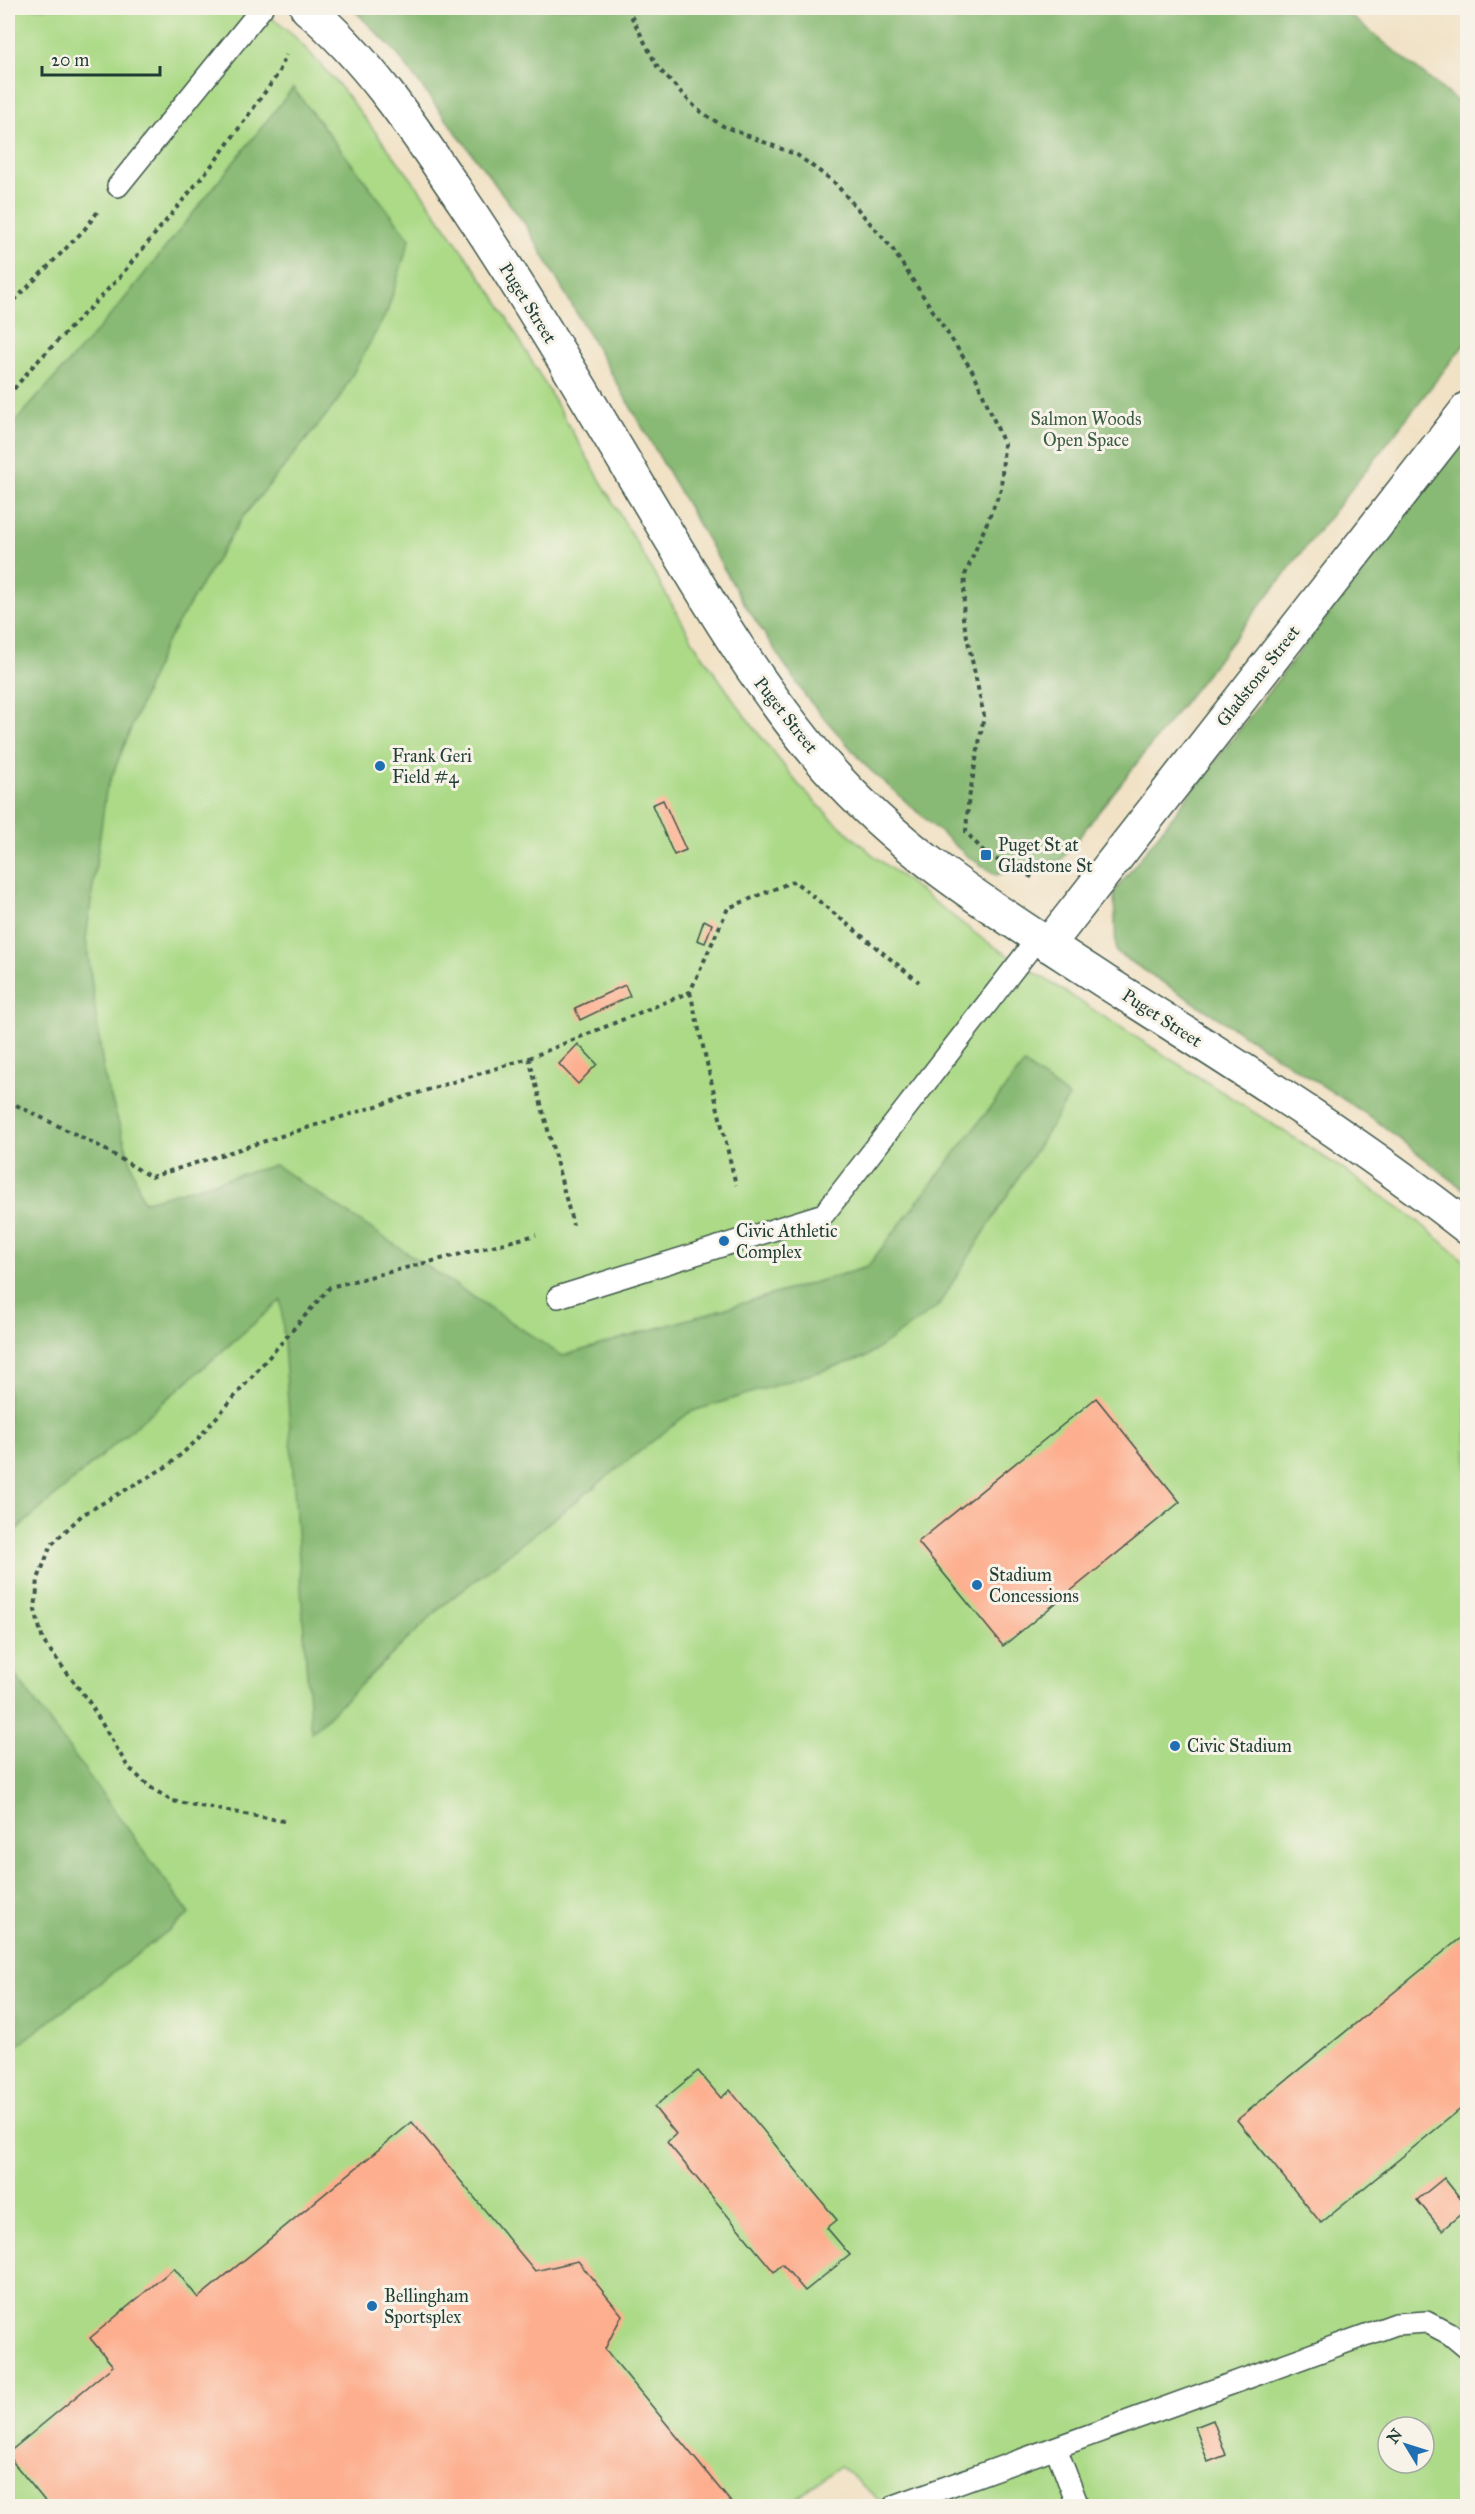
<svg xmlns="http://www.w3.org/2000/svg" width="1475" height="2514" font-family="'IM FELL Great Primer',serif">
<style>
.green{fill:#acda87;stroke:#668c5e;stroke-width:1.5;fill-rule:evenodd}
.forest{fill:#89ba74;stroke:#547c54;stroke-width:1.5}
.building{fill:#fdae8e}
.lines{fill:none;stroke-linecap:round;stroke-linejoin:round}
.service-casing{stroke:#3e564a;stroke-width:24}
.minor-casing{stroke:#3e564a;stroke-width:36}
.tertiary-casing{stroke:#3e564a;stroke-width:36}
.path{stroke:#3e564a;stroke-width:4;stroke-dasharray:4.5 4.5;stroke-linecap:butt}
.service{stroke:#fff;stroke-width:21}
.minor{stroke:#fff;stroke-width:33}
.tertiary{stroke:#fff;stroke-width:33}
.poi-dot{fill:#1f6fb2;stroke:#f7f3e8;stroke-width:2}
.labels{text-anchor:middle;stroke-width:6;stroke-linejoin:round;paint-order:stroke}
.street-label{font-size:18px;fill:#1f3d34;stroke:#f7f3e8}
.park-label{font-size:18px;fill:#3b5c45;stroke:#f7f3e8}
.poi-label{font-size:18px;fill:#1f3d34;stroke:#f7f3e8;text-anchor:start}
</style>
<rect width="100%" height="100%" fill="#f7f3e8"/>
<filter id="ink" filterUnits="userSpaceOnUse"><feTurbulence type="fractalNoise" baseFrequency=".0167" numOctaves="2"/><feDisplacementMap in="SourceGraphic" scale="12" xChannelSelector="R" yChannelSelector="G"/><feConvolveMatrix kernelMatrix="1 2 1 2 8 2 1 2 1" color-interpolation-filters="sRGB"/></filter>
<filter id="wash" filterUnits="userSpaceOnUse"><feTurbulence type="fractalNoise" baseFrequency=".008" numOctaves="4" result="noise"/><feDisplacementMap in="SourceGraphic" scale="24" xChannelSelector="R" yChannelSelector="G"/><feGaussianBlur stdDeviation="1.35" result="paint"/><feColorMatrix in="noise" values="0 0 0 0 0 0 0 0 0 0 0 0 0 0 0 0 0 1.4 0 .05"/><feComposite in="paint" operator="in"/></filter>
<g filter="url(#wash)">
<rect width="100%" height="100%" fill="#f1e2c6"/>
<path class="green" d="M8,8H260L295,37L339,85L417,186L494,296L696,646L745,716L798,784L830,817L873,855L984,940L1338,1166L1414,1218L1467,1263V2506H886L840,2466L786,2506H8ZM1388,2427H1424V2463H1388Z"/>
<g class="forest">
<polygon points="352,8 1341,8 1467,109 1467,341 1061,860 996,875 966,855 867,767 806,697 742,600 525,224 395,51"/>
<polygon points="293,88 410,239 387,312 337,402 242,518 164,646 106,791 86,939 104,1075 143,1202 275,1165 562,1356 867,1267 1024,1064 1069,1097 938,1306 866,1357 690,1412 442,1606 311,1733 281,1300 9,1536 8,1544 8,430 118,307"/>
<polygon points="1467,435 1467,1192 1374,1119 1116,952 1114,892"/>
<polygon points="8,1665 190,1914 8,2053"/>
</g>
<g id="blocks">
<g class="building">
<polygon points="663,800 686,850 674,855 652,805"/>
<polygon points="704,920 712,924 705,943 697,940"/>
<polygon points="625,985 630,996 580,1020 575,1008"/>
<polygon points="578,1044 597,1064 578,1084 559,1064"/>
<polygon points="1096,1398 1180,1502 1003,1646 918,1542"/>
<polygon points="1468,1932 1468,2103 1321,2223 1237,2120"/>
<polygon points="698,2071 721,2098 730,2090 837,2220 827,2228 850,2255 805,2291 782,2264 774,2272 667,2142 676,2134 654,2107"/>
<polygon points="412,2122 535,2271 578,2261 622,2315 605,2349 734,2506 49,2506 8,2456 8,2453 113,2366 90,2338 174,2268 198,2298"/>
<polygon points="1444,2178 1468,2208 1442,2230 1417,2200"/>
<polygon points="1213,2420 1226,2455 1208,2462 1195,2427"/>
</g>
</g>
</g>
<g filter="url(#ink)">
<use href="#blocks" fill-opacity="0" stroke="#3e564a" stroke-width="1.5"/>
<g class="lines">
<g class="service-casing">
<g id="service">
<polyline points="118,186 262,8"/>
<polyline points="558,1297 824,1214 1038,938"/>
<polyline points="1056,2448 1078,2506"/>
<polyline points="894,2506 1396,2324 1427,2322 1450,2334 1468,2349"/>
</g>
</g>
<g class="minor-casing">
<polyline id="minor" points="1048,945 1468,408"/>
</g>
<g class="tertiary-casing">
<path id="tertiary" d="M307,8C370,61 417,133 463,201C535,308 600,421 666,531C715,613 763,693 826,766C905,857 1005,916 1104,981C1228,1060 1352,1137 1468,1228"/>
</g>
<g class="path">
<polyline points="627,8 658,68 698,110 723,126 797,155 833,181 891,247 975,375 1004,444 1001,489 965,575 963,618 984,716 968,804 966,832 987,855 1034,878"/>
<polyline points="8,307 84,230 99,210"/>
<polyline points="8,396 32,367 118,279 216,160 278,74 286,55"/>
<polyline points="690,992 736,1185"/>
<polyline points="529,1058 690,992 728,908 794,881 919,982"/>
<polyline points="8,1101 99,1146 151,1177 529,1058 573,1225"/>
<polyline points="284,1821 172,1801 150,1787 128,1767 89,1702 43,1641 35,1610 38,1579 51,1545 82,1515 169,1465 195,1442 330,1287 536,1235"/>
</g>
<use href="#service" class="service"/>
<use href="#minor" class="minor"/>
<use href="#tertiary" class="tertiary"/>
</g>
</g>
<g class="poi-dot">
<circle cx="380" cy="766" r="6"/>
<rect x="980" y="849" width="12" height="12" rx="3"/>
<circle cx="724" cy="1241" r="6"/>
<circle cx="977" cy="1585" r="6"/>
<circle cx="1175" cy="1746" r="6"/>
<circle cx="372" cy="2306" r="6"/>
</g>
<g class="labels">
<g class="street-label">
<text transform="translate(528 303) rotate(58)" y="6">Puget Street</text>
<text transform="translate(1258 676) rotate(-52)" y="6">Gladstone Street</text>
<text transform="translate(786 715) rotate(52)" y="6">Puget Street</text>
<text transform="translate(1162 1018) rotate(33)" y="6">Puget Street</text>
</g>
<g class="park-label">
<text x="1086" y="425">Salmon Woods<tspan x="1086" dy="21">Open Space</tspan></text>
</g>
<g class="poi-label">
<text x="392" y="762">Frank Geri<tspan x="392" dy="21">Field #4</tspan></text>
<text x="998" y="851">Puget St at<tspan x="998" dy="21">Gladstone St</tspan></text>
<text x="736" y="1237">Civic Athletic<tspan x="736" dy="21">Complex</tspan></text>
<text x="989" y="1581">Stadium<tspan x="989" dy="21">Concessions</tspan></text>
<text x="1187" y="1752">Civic Stadium</text>
<text x="384" y="2302">Bellingham<tspan x="384" dy="21">Sportsplex</tspan></text>
</g>
</g>
<rect width="1475" height="2514" fill="none" stroke="#f7f3e8" stroke-width="30"/>
<g transform="translate(1406 2445) rotate(308)"><circle r="28" fill="#f7f3e8" stroke="#a1aaa0" stroke-width="1.5"/>
<path d="M0-4.5L10 22L0 15L-10 22Z" fill="#1f6fb2"/>
<text y="-9" font-size="16" font-weight="bold" text-anchor="middle" fill="#1f3d34">N</text>
</g>
<path d="M42 66v9h118v-9" fill="none" stroke="#1f3d34" stroke-width="3"/>
<text x="51" y="66" font-size="18" fill="#1f3d34" stroke="#f7f3e8" stroke-width="4.5" paint-order="stroke">20 m</text>
</svg>
